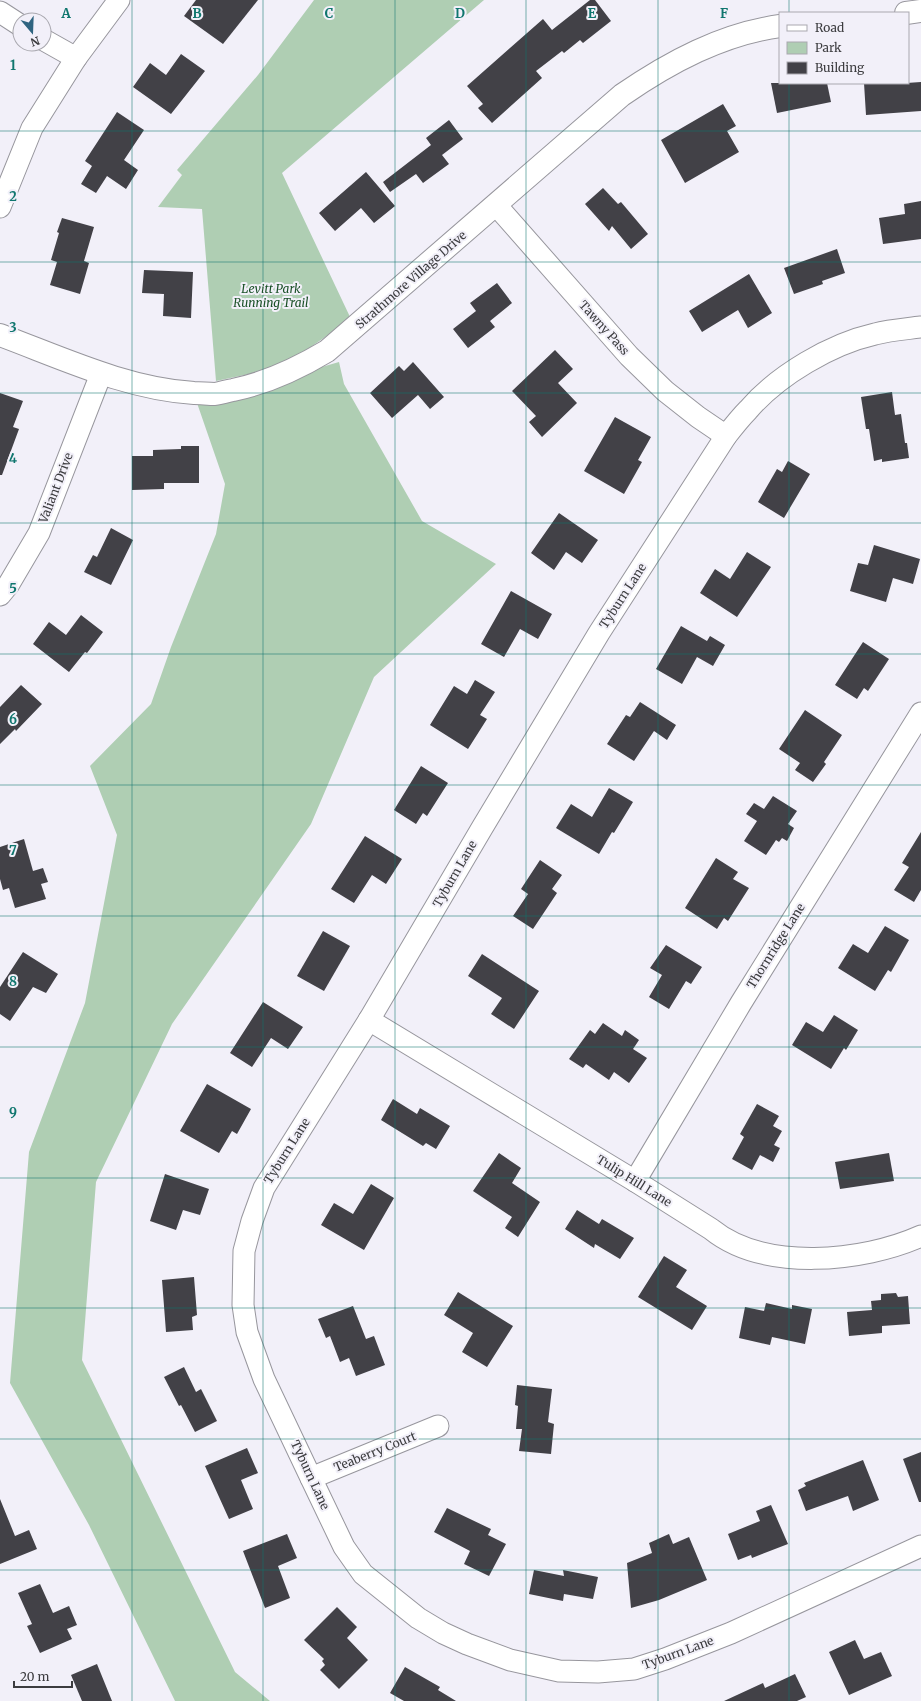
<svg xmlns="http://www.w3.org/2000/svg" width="921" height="1701" font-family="Merriweather,serif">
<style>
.green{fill:#afceb3}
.building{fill:#424147}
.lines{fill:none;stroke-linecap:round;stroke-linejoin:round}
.minor-casing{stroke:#97969d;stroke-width:23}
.tertiary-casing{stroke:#97969d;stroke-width:24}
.minor{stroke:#fff;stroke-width:21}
.tertiary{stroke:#fff;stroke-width:22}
.grid{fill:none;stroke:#0f766e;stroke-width:1;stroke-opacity:0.55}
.labels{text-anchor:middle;stroke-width:4;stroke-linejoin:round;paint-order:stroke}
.street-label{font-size:12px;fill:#3c3c3f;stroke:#f2f0f9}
.park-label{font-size:12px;font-style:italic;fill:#195026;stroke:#f2f0f9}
.grid-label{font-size:13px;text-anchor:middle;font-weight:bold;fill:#0f766e;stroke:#f2f0f9;stroke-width:4;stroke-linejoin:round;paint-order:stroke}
</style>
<rect width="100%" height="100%" fill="#f2f0f9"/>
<g class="green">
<polygon points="314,0 484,0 282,173 351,319 282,367 216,381 202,209 158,207 182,175 177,170 258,75"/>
<polygon points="339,362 344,384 422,521 496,564 374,677 311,824 172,1024 96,1182 82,1360 235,1672 270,1701 175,1701 89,1525 10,1383 29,1152 85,1003 117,835 90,766 151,704 171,647 216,534 225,484 197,403"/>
</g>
<g class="building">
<polygon points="196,0 258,0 223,44 184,16"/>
<polygon points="590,0 595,0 611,21 583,43 580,40 564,53 562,51 536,71 542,78 492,123 478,108 483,104 467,86 543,19 552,30"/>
<polygon points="181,54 205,71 171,114 133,87 150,63 166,75"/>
<polygon points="921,82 921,111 866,115 864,83 892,83 892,84"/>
<polygon points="771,83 827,83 831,102 777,113"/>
<polygon points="723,104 736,126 727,131 739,152 685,183 661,140"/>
<polygon points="117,112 144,130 124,160 138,170 126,189 107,176 96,193 81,184 92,166 85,161"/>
<polygon points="449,120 463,139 442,155 449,164 423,183 416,174 390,192 383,182 431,145 426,138"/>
<polygon points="366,172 395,206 374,223 361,208 335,231 319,213"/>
<polygon points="603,188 618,204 621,202 648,234 631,249 612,226 609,231 585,204"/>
<polygon points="921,201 921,239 883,244 879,218 905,214 904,204"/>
<polygon points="62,218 94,227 84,261 89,263 80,294 50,285 57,262 51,260 59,233 57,232"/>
<polygon points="837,249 845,273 822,281 823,284 794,294 784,268"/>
<polygon points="144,270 193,272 191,318 163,316 164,294 142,293"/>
<polygon points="749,274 772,313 748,328 738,310 702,332 689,311"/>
<polygon points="497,283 512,303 490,321 495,327 468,348 453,329 476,311 470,303"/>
<polygon points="555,350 573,369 558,383 577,403 542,437 529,422 536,416 512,391"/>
<polygon points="413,362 444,397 430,409 418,395 392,418 370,393 399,366 404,371"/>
<polygon points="892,392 895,415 901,414 905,443 907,443 909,458 882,462 882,459 874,461 869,429 866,429 861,397"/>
<polygon points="0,393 23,401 13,427 19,429 2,475 0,475"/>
<polygon points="615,417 651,437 638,460 642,462 624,494 584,471"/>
<polygon points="181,446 199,446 199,483 164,483 164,489 132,490 132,456 153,456 153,450 181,449"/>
<polygon points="788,461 810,474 784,518 758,502 777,469 782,472"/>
<polygon points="559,513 598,540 582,563 566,552 554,570 531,553"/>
<polygon points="111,528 133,540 111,585 84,572 93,555 97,557"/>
<polygon points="874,545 920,559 913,584 893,578 886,602 850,591 858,563 868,565"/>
<polygon points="747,552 771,567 737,617 700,593 715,569 730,579"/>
<polygon points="511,591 552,614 538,639 520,629 504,657 481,644"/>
<polygon points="81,615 103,632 87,653 85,652 69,672 33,644 49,622 66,635"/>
<polygon points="681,626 707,641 710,636 725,645 713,666 697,657 682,684 656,669"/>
<polygon points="863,642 889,659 868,691 864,688 857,699 835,685"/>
<polygon points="475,680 495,692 480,715 487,719 468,749 430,725 454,686 467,694"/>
<polygon points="21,685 42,704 16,731 15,729 0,744 0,707"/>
<polygon points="640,702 676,725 667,740 654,731 634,761 607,744 626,715 630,717"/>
<polygon points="805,710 842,735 824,762 826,764 813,782 795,770 800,763 779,749"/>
<polygon points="421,766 448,783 427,816 423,813 416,824 394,810"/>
<polygon points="609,788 633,802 614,833 612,832 599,854 556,828 571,804 592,817"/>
<polygon points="773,796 797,811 788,824 794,828 787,841 782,838 779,842 776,840 766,855 744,841 757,821 746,814 754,803 764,809"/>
<polygon points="921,832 921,890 914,902 894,890 909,867 902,863"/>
<polygon points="365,836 402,859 386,884 372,875 354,903 331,889"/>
<polygon points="24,839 33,871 43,868 48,882 41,884 46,899 15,908 9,888 3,890 0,879 0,847"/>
<polygon points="716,858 738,872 733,879 749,888 728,921 724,918 717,929 685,908"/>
<polygon points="540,860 562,875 552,889 557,893 533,929 513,916 528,894 521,889"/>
<polygon points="885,926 909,940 891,972 888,970 875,991 838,968 853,944 868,953"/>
<polygon points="323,931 350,946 324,991 297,976"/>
<polygon points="666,945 702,967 691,984 686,981 669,1009 649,997 662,975 650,968"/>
<polygon points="23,952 58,974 46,993 33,987 10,1021 0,1014 0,987"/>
<polygon points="482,954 539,991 514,1029 491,1014 502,998 468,976"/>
<polygon points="263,1002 303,1027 288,1049 271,1038 252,1067 230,1053"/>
<polygon points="834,1015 858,1030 846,1050 844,1048 831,1069 792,1045 806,1022 823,1032"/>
<polygon points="603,1023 622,1036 625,1030 639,1040 633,1049 647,1058 629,1083 614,1072 609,1080 586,1064 583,1068 569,1059 590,1030 595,1034"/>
<polygon points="207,1084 251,1109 237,1134 232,1131 219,1153 180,1131"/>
<polygon points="393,1099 417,1114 420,1108 450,1126 436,1149 426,1143 423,1146 381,1120"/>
<polygon points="757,1104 779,1116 773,1126 782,1131 774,1145 780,1148 773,1162 760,1155 752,1170 732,1159 744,1137 740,1134"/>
<polygon points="499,1153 521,1168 512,1183 540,1202 518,1237 505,1228 512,1217 473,1191"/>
<polygon points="889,1153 894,1181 840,1189 835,1162"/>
<polygon points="165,1174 209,1189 200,1215 183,1210 176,1230 150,1221"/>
<polygon points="371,1184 394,1198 364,1250 321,1225 334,1203 353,1214"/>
<polygon points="577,1210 599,1224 602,1219 634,1238 620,1259 595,1244 594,1248 565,1229"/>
<polygon points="664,1256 687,1270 676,1287 707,1306 692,1330 638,1297"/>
<polygon points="194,1277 197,1315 192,1317 193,1330 166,1332 162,1280"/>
<polygon points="458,1292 513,1326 487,1367 462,1352 473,1333 444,1315"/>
<polygon points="896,1293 898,1297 908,1296 910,1324 882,1326 882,1333 849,1336 847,1312 872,1310 871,1301 881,1300 881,1294"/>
<polygon points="766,1303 792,1309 792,1305 812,1309 805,1344 772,1337 770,1345 739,1338 745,1307 764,1311"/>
<polygon points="353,1306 366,1339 374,1336 385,1365 356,1376 349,1358 340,1362 330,1336 326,1338 318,1319"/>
<polygon points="184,1367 196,1392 201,1389 217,1421 195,1432 181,1405 179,1406 164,1377"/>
<polygon points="517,1385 552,1389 548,1422 554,1424 551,1454 519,1451 522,1429 516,1429 518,1406 515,1405"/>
<polygon points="247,1448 258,1473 241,1480 253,1509 229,1519 205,1466"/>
<polygon points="921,1452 921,1502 919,1502 903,1459"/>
<polygon points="863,1460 879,1500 853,1511 848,1496 806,1511 798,1490 806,1486 804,1483"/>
<polygon points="0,1499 15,1536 29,1530 37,1549 0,1564"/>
<polygon points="771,1505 788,1544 752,1558 751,1555 738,1560 728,1534 760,1521 756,1511"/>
<polygon points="447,1508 491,1529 488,1535 506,1544 489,1576 464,1564 470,1551 434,1532"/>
<polygon points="287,1534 297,1558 278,1566 290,1598 265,1608 243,1551"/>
<polygon points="669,1534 673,1544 689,1537 707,1580 659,1600 631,1608 627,1563 652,1553 649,1543"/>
<polygon points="534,1570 564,1576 563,1570 598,1577 593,1599 564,1594 563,1601 529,1594"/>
<polygon points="40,1584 53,1613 69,1606 77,1625 67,1629 72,1639 40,1653 27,1626 32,1624 18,1593"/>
<polygon points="337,1607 357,1627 347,1638 368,1660 339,1689 320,1670 325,1665 322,1661 324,1659 304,1640"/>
<polygon points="855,1640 864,1659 881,1652 892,1676 849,1695 829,1652"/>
<polygon points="97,1664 112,1701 82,1701 71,1675"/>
<polygon points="405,1667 440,1687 438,1690 456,1701 404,1701 390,1693"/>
<polygon points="795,1674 806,1697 797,1701 724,1701 763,1683 765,1688"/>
</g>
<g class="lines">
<g class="minor-casing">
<g id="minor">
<polyline points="0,12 20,25"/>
<polyline points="44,40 76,58"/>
<polyline points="496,205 629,356 665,391 698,417 726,436"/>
<polyline points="0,207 32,128 76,58 119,0"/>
<path d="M921,327C906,329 890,330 875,334C831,344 778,375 748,410C740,418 733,427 726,436L599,633L482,828L369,1020L264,1188L252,1221L244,1251L243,1305L247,1332L264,1379L311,1478L344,1547L363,1574L418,1618L443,1633L467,1644L510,1660L559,1671L598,1672L634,1669L665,1659L731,1633L921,1546"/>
<polyline points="0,595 9,584 39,533 101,374"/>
<path d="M369,1020L635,1181L711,1229C764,1272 863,1262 921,1236"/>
<polyline points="635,1181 741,1003 921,713"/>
<polyline points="311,1478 438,1426"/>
</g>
</g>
<g class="tertiary-casing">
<g id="tertiary">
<polyline points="906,13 921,11"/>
<path d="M0,335C62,358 127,389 194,393C201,393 208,394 215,394C221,393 227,391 233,390C267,383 297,369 327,351L622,95C670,62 722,34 780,26"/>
</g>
</g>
<use href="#minor" class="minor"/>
<use href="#tertiary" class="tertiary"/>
</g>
<path class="grid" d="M132,0V1701M263,0V1701M395,0V1701M526,0V1701M658,0V1701M789,0V13M789,83V1701M0,131H921M0,262H921M0,393H921M0,523H921M0,654H921M0,785H921M0,916H921M0,1047H921M0,1178H921M0,1308H921M0,1439H921M0,1570H921"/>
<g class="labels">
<g class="street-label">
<text transform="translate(411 280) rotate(-41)" y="4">Strathmore Village Drive</text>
<text transform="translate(604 328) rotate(48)" y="4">Tawny Pass</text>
<text transform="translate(56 488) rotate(-69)" y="4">Valiant Drive</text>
<text transform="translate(623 596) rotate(-57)" y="4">Tyburn Lane</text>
<text transform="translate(455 874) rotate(-60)" y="4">Tyburn Lane</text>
<text transform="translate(776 946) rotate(-58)" y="4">Thornridge Lane</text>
<text transform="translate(287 1151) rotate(-58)" y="4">Tyburn Lane</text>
<text transform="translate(634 1181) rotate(32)" y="4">Tulip Hill Lane</text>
<text transform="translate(375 1452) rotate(-22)" y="4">Teaberry Court</text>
<text transform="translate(310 1475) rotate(65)" y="4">Tyburn Lane</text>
<text transform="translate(678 1653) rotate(-20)" y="4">Tyburn Lane</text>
</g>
<g class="park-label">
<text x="271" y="293">Levitt Park<tspan x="271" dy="14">Running Trail</tspan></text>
</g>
</g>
<g class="grid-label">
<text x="66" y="18">A</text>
<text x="197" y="18">B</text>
<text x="329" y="18">C</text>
<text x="460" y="18">D</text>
<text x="592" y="18">E</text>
<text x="724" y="18">F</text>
<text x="13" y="70">1</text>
<text x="13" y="201">2</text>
<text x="13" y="332">3</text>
<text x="13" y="463">4</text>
<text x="13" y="593">5</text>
<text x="13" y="724">6</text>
<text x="13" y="855">7</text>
<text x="13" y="986">8</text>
<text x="13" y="1117">9</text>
</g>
<rect x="779" y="12" width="130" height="72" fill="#f2f0f9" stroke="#a9a8af"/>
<rect x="787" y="25" width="20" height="6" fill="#ffffff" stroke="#a9a8af"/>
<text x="815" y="32" font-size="12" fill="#3c3c3f">Road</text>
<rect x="787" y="42" width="20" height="12" fill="#afceb3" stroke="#a9a8af"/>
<text x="815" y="52" font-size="12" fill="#3c3c3f">Park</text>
<rect x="787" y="62" width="20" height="12" fill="#424147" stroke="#a9a8af"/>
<text x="815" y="72" font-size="12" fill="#3c3c3f">Building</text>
<g transform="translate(32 32) rotate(161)"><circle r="19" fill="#f2f0f9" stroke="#a9a8af"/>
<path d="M0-3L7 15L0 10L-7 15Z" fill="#2f6480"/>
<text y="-6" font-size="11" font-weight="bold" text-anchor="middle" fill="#3c3c3f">N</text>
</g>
<path d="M14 1681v6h58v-6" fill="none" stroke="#3c3c3f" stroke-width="2"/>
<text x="20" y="1681" font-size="12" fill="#3c3c3f" stroke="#f2f0f9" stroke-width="3" paint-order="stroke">20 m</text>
</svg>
